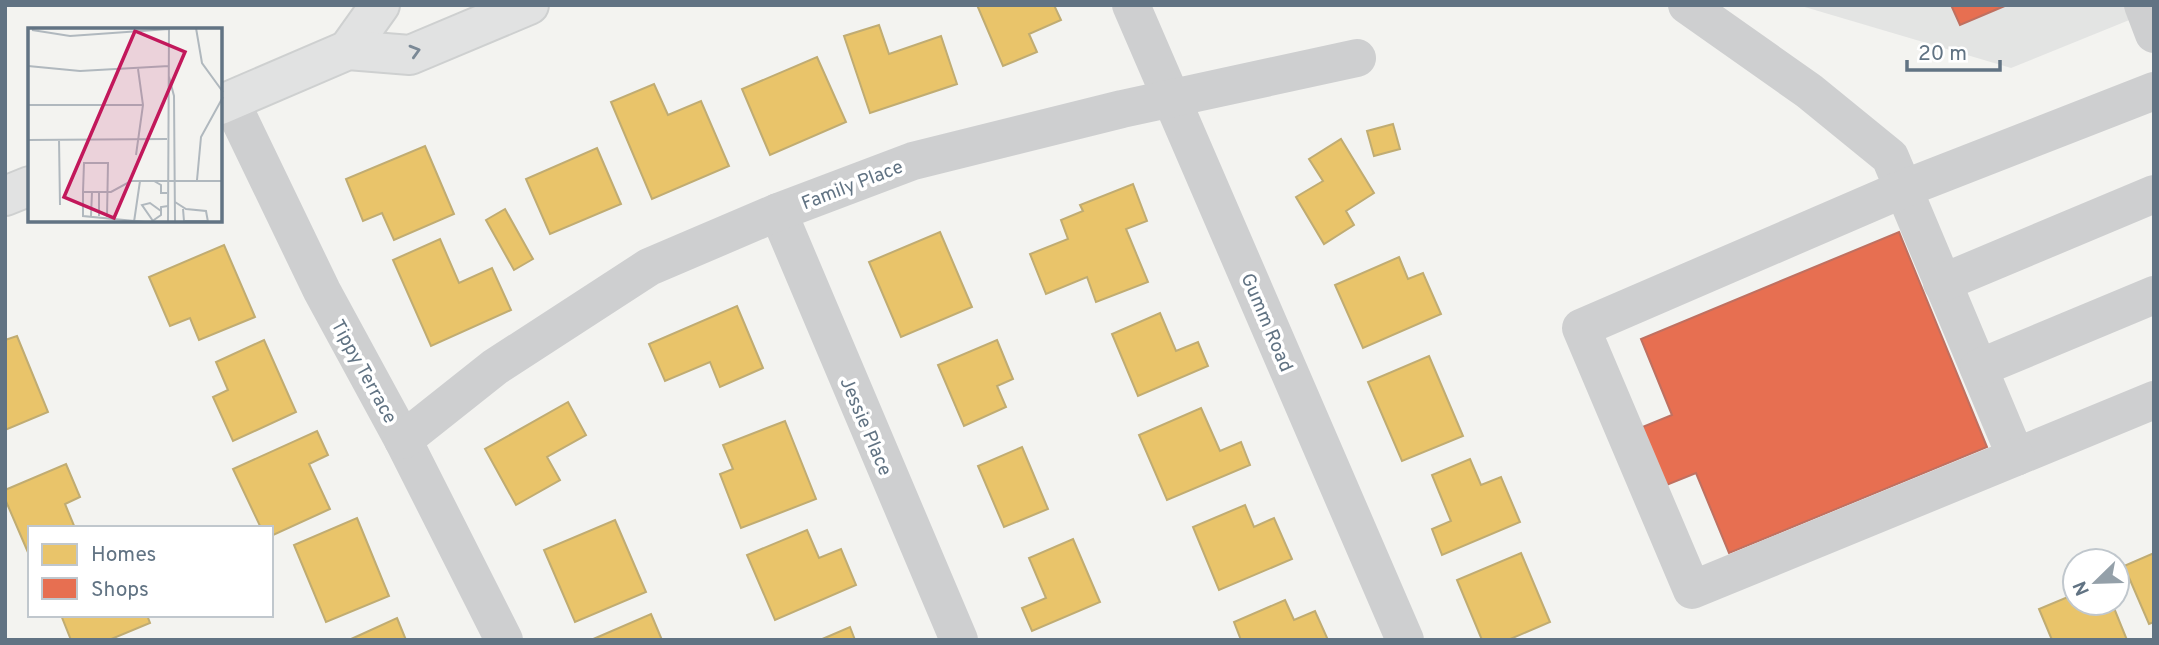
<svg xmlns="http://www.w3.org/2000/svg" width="2159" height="645" font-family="Overpass,sans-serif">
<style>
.built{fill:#e3e4e3}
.homes{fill:#e9c46a;stroke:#c0ac72;stroke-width:2}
.shops{fill:#e76f51;stroke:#bf7060;stroke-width:2}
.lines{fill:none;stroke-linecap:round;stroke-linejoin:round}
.major-casing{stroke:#ced0d0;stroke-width:42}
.minor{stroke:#cecfd0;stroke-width:38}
.major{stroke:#e1e2e2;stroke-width:38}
.oneway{stroke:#7b8996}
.labels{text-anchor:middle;stroke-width:7;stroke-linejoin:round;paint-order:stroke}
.street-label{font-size:19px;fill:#617383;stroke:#fff}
.inset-road{fill:none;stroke:#b0b8be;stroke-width:2}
.view{fill:#c2185b;fill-opacity:0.15;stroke:#c2185b;stroke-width:3.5}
.inset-edge{fill:none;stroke:#617383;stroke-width:3.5}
</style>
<rect width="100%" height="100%" fill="#f3f3f0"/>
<polygon class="built" points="1798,5 2154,5 2154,10 2011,68"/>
<g class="homes">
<polygon points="977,5 1054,5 1061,20 1029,34 1037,52 1003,66"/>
<polygon points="879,25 889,54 941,36 957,84 870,113 844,36"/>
<polygon points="817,57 846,122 770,155 742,89"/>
<polygon points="654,84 668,115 701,101 729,166 652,199 611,102"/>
<polygon points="1393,124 1400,149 1374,156 1367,131"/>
<polygon points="1341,139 1374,193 1346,211 1354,225 1324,244 1296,197 1323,181 1309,159"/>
<polygon points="425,146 454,214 394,240 382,213 363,221 346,179"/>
<polygon points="597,148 621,204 550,234 526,179"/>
<polygon points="1133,184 1147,221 1126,229 1148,282 1096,302 1087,277 1046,294 1030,254 1068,239 1061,220 1083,211 1080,205"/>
<polygon points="505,209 533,259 514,270 486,220"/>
<polygon points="940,232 972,307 901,337 869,262"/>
<polygon points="440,239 459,283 492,268 511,310 431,346 393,260"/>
<polygon points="224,245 255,317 199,340 190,318 170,326 149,277"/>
<polygon points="1399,257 1408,279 1423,273 1441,314 1363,348 1335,285"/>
<polygon points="737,306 763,368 720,387 710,362 665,381 649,344"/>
<polygon points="1160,313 1176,351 1198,342 1208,366 1138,396 1112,334"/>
<polygon points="17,336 48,412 5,430 5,340"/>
<polygon points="264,340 296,412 233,441 213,397 228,390 216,362"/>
<polygon points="997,340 1013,379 997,386 1006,407 964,426 938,365"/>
<polygon points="1429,356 1463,436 1402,461 1368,382"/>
<polygon points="568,402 586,435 547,457 560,480 516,505 485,449"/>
<polygon points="1201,408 1220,451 1241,442 1250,465 1167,500 1139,435"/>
<polygon points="785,421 816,499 741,528 720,474 733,469 723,445"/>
<polygon points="317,431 328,455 309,464 330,509 271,536 271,528 261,528 233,469"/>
<polygon points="1022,447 1048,509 1004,527 978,466"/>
<polygon points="1470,459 1481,485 1501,477 1520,522 1442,555 1432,529 1451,521 1432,475"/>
<polygon points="66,464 80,497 65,504 75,528 30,528 30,557 5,499 5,490"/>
<polygon points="1245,505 1254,527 1274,518 1292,559 1219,590 1193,527"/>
<polygon points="357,518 389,596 326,622 294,545"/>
<polygon points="615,520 646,592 575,622 544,550"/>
<polygon points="807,530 819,558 841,549 856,585 775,620 747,555"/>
<polygon points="1073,539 1100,602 1032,631 1022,608 1046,598 1029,558"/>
<polygon points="1521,553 1550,622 1508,640 1482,640 1457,580"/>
<polygon points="2154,553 2154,622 2149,624 2124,566"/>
<polygon points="2075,594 2075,603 2112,603 2127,640 2052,640 2039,609"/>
<polygon points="1285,600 1294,620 1315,611 1328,640 1241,640 1234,622"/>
<polygon points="651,614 662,640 591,640"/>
<polygon points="61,615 147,615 150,623 109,640 71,640"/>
<polygon points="397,618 406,640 349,640"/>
<polygon points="850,627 855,640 820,640"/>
</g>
<g class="shops">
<polygon points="1951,5 2007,5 1960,25"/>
<polygon points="1899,232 1987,447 1729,553 1696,473 1664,486 1640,428 1672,415 1641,339"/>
</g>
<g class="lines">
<g class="major-casing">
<g id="major">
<polyline points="348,50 380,5"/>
<polyline points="220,105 348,50 410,55 529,5"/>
<polyline points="5,196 30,186"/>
</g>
</g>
<g class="minor">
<polyline points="1131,5 1405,640"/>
<polyline points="1687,5 1809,91 1890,157 2016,457 2154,400"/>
<polyline points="2143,5 2154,34"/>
<polyline points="230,100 322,291 403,440 504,640"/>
<polyline points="778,212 959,640"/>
<polyline points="1942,283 2154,194"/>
<polyline points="1979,368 2154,295"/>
<polyline points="403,440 495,367 649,267 778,212 913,161 1122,109 1357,58"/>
<polyline points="2016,457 1692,590 1581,328 1903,189 2154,91"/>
</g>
<use href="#major" class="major"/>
</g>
<defs><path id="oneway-chevron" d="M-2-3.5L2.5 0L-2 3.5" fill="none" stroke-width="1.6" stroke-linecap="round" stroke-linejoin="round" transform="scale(1.75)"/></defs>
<use class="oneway" href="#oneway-chevron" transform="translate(415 51) rotate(-16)"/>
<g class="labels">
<g class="street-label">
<text transform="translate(852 184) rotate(-21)" y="7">Family Place</text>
<text transform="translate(1268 322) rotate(67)" y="7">Gumm Road</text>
<text transform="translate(365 371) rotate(61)" y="7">Tippy Terrace</text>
<text transform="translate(867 426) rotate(67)" y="7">Jessie Place</text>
</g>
</g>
<g transform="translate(28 28)">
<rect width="194" height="194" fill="#f3f3f0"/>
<path class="inset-road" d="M168,0L174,35L195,64M4,2L42,8L141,1M0,38L52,43L141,38M141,49L146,68L147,194M0,77H115M31,111L32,177M0,112L139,111M108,127L115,77L110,41M169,152L173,109L195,69M126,153L133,157V165H139M55,164L56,135H80L79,189M147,174L158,181L178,183L180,194M155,181L156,193H180M63,188L64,164M71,188V164M125,193L114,177L122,175L133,183M106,194L112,153M117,194L55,188V164H83L103,153H195M123,194L133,187V179L140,178M140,194L141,0"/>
<path class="view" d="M107,3L157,24L86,190L36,169Z"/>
<rect width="194" height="194" class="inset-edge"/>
</g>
<rect width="2159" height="645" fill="none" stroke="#617383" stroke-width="14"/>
<rect x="28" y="526" width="245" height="91" fill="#ffffff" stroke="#c0c7cd" stroke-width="2"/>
<rect x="42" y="544" width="35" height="21" fill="#e9c46a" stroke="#c0c7cd" stroke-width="2"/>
<text x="91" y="561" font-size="21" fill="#617383">Homes</text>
<rect x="42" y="578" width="35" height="21" fill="#e76f51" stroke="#c0c7cd" stroke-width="2"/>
<text x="91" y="596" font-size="21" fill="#617383">Shops</text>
<g transform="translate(2096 582) rotate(247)"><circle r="33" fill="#ffffff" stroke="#c0c7cd" stroke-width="2"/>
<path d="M0-5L12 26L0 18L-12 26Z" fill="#94a0a9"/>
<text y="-10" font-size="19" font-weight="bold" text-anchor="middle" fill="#617383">N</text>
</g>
<path d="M1907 60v10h93v-10" fill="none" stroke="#617383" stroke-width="3.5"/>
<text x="1918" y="60" font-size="21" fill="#617383" stroke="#ffffff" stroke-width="5" paint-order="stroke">20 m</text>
</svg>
